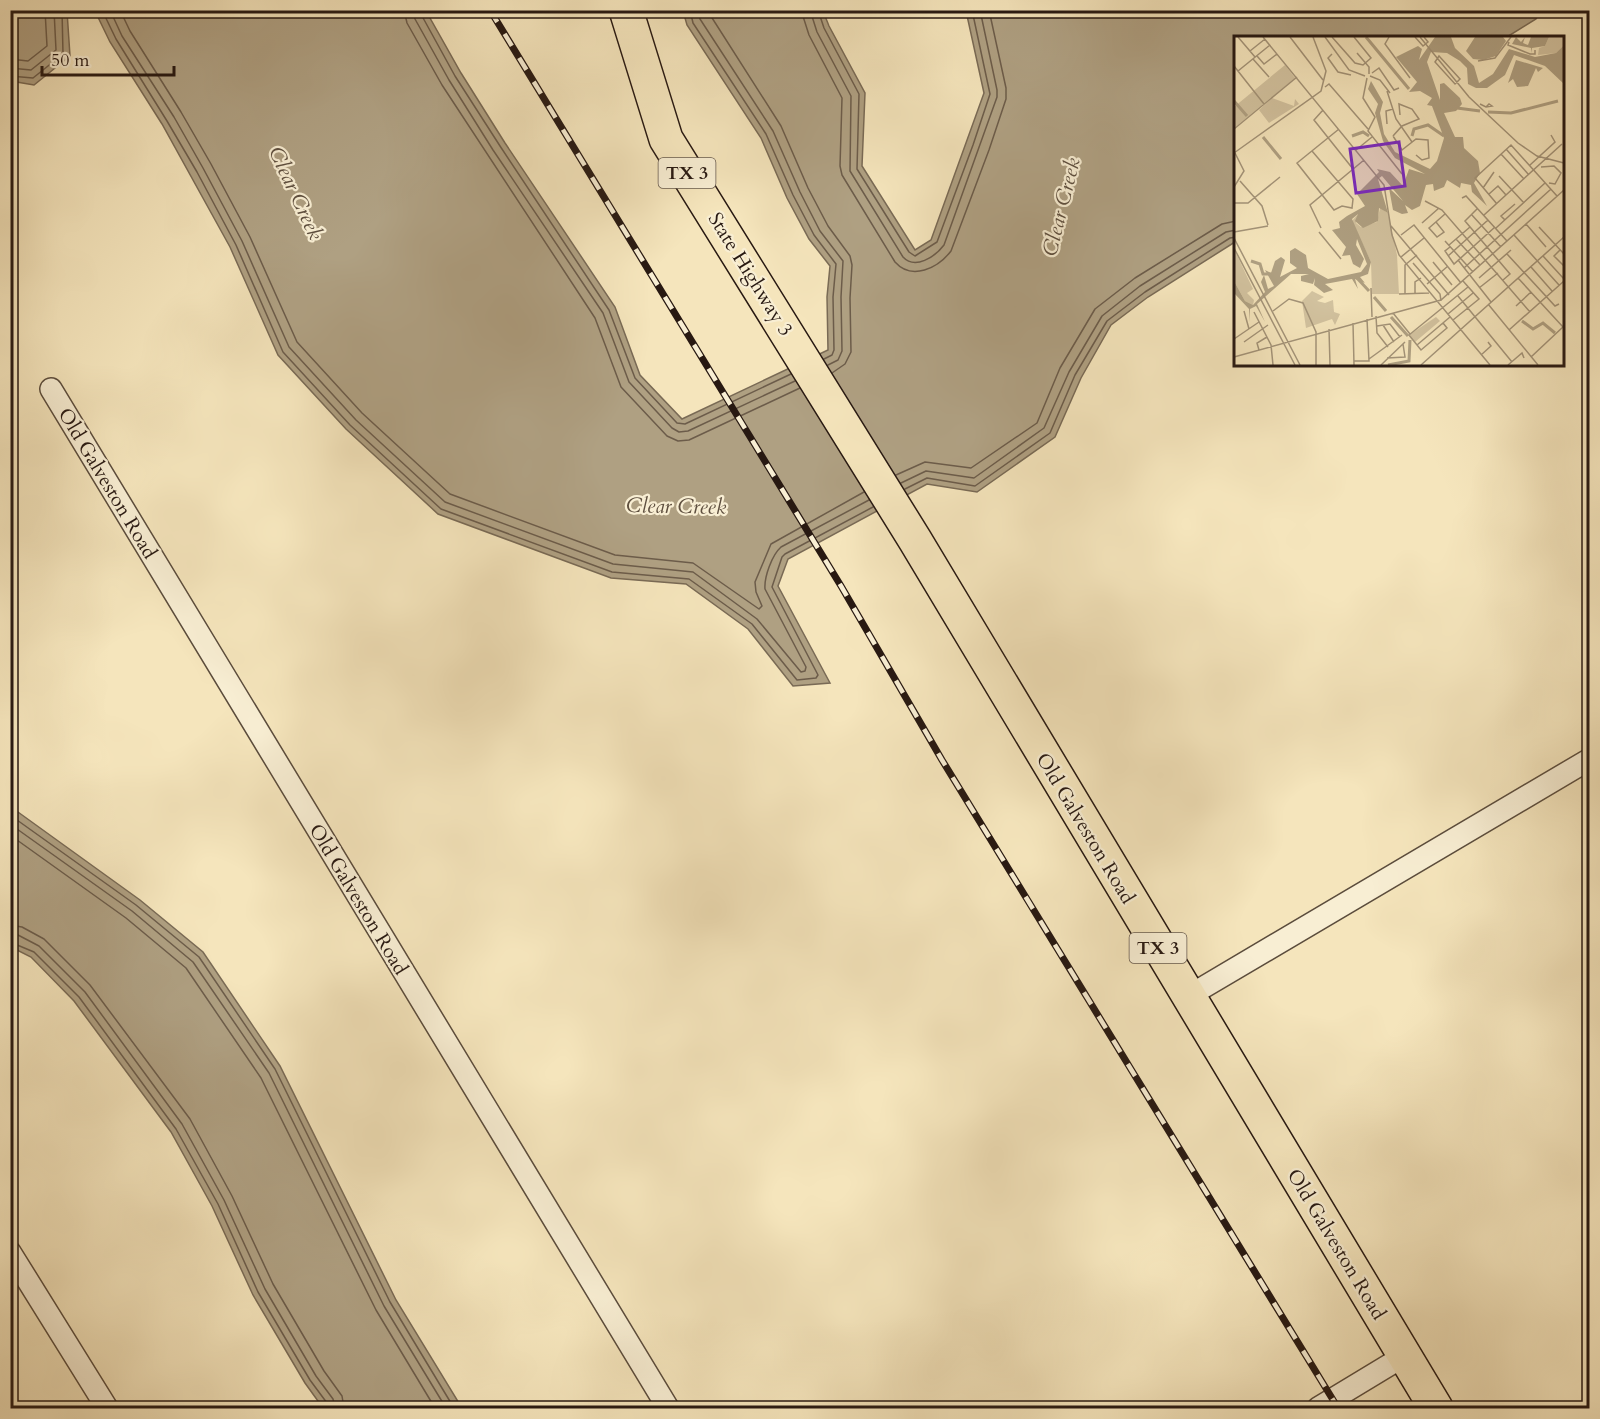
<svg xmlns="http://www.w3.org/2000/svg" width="1600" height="1419" font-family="Cardo,serif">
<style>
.water{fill:#afa082;stroke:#796a55;stroke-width:1.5}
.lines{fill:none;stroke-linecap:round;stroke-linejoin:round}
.shore{stroke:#6c5c4a;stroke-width:1.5}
.street-casing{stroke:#5b4c3c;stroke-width:24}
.primary-casing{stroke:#281912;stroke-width:36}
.street{stroke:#f8eed3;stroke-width:21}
.primary{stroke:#f5e5bc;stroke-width:33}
.rail-casing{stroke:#281912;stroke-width:7}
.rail{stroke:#f8eed3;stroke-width:4.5;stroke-dasharray:14;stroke-linecap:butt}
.labels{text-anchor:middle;stroke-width:4.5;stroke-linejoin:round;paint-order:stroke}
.shield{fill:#f8eed3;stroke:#66594c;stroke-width:1.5}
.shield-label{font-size:18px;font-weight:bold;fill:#281912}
.street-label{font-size:20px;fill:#281912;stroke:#f8eed3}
.water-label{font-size:21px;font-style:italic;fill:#5e4f3f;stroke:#f8eed3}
.inset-river{fill:none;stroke:#afa082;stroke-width:3}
.inset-road{fill:none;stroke:#a39378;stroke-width:1.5}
.view{fill:#7b2cbf;fill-opacity:0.15;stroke:#7b2cbf;stroke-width:3}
.inset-edge{fill:none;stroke:#281912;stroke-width:3}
</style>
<rect width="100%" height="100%" fill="#f5e5bc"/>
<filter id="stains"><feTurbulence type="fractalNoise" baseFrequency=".00333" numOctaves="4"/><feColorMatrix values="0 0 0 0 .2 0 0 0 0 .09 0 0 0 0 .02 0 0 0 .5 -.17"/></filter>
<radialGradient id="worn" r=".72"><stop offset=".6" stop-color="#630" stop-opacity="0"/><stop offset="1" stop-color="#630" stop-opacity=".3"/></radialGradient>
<g class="water">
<polygon points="10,11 67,11 70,56 34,85 11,81"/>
<polygon points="95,11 426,11 461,73 505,143 615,307 640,375 682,419 828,350 827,297 830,266 809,239 787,198 761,138 687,25 683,11 823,11 829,26 865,93 862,166 915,250 931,240 984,93 966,11 1541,11 1536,19 1507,37 1236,38 1235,242 1148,297 1111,325 1081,378 1055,437 977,492 927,484 788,559 778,586 830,683 793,686 748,629 686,584 611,578 438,514 346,429 278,355 230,247 162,124 110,42"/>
<polygon points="11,807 140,900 203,952 280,1066 396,1300 462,1408 323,1408 305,1383 253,1295 212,1206 171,1132 74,1001 31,957 11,947"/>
</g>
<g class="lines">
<g class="shore">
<polyline points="102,10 116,39 167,121 197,172 236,245 283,352 350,425 441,509 612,572 689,579 752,624 797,680 816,678 818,675 772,587 782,557 785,554 873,507"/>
<path d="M110,10L122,36L174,117L203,168L242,241L289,347L356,420L445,502L613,564L693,572L757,619L801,672L805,671L806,667L765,589C764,577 772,555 781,547L869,500"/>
<polyline points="120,10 130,31 181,112 211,164 250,237 297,342 362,413 450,494 615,555 693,563 759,609 762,606 756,592 755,582 771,544 864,492"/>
<polyline points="404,10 407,23 442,85 595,318 621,387 667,436 678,441 689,440 800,388"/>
<polyline points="413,10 415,19 449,80 493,150 603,313 629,382 672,428 679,432 688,431 795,381"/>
<polyline points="421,10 422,16 455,76 500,146 609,310 635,378 677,423 685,424 791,374"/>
<polyline points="690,10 693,23 766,134 793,195 814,235 836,264 833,297 834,350 832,355 824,359"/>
<polyline points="697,10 700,19 773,131 800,192 820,231 843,261 841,297 842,351 838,360 828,365"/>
<polyline points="707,10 781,126 808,188 828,226 850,256 852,265 850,298 851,352 845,364 832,373"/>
<path d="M801,10L809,35L842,98L840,166L842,175L895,262C912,281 938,268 951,251L989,150L1006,99V88L989,10"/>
<path d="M810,10L817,32L851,96L850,171L903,257C915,270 935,257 944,245L997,97V90L980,10"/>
<polyline points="818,10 824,28 859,94 857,169 909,252 915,256 937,242 973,145 990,94 972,10"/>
<polyline points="10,59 28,61 47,46 45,10"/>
<polyline points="10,68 31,70 56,50 54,10"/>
<polyline points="10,76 33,78 63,54 62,10"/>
<polyline points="896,475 925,462 971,468 1037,423 1060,368 1095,309 1135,278 1222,224 1236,221"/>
<polyline points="901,483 926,471 974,478 1044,428 1069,372 1102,316 1140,286 1226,232 1236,230"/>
<polyline points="905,489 927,478 975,486 1050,433 1075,375 1107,321 1145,292 1230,238 1236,237"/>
<polyline points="10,815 136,905 199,957 275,1069 390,1302 454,1408"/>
<polyline points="10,824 132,911 193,962 269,1073 384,1306 446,1408"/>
<polyline points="10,835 126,918 186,968 261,1078 376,1310 435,1408"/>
<polyline points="10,925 22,927 44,939 90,985 190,1119 232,1196 273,1284 324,1371 342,1396 344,1408"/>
<polyline points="10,934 18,935 39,946 85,992 182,1124 224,1200 265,1289 316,1376 333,1399 335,1408"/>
<polyline points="10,942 34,952 79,997 176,1129 218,1204 258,1292 310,1380 327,1403 328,1408"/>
</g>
<g class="street-casing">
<g id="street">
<polyline points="51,389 668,1408"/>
<polyline points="1187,997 1590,759"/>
<polyline points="10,1252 107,1408"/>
<polyline points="1318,1408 1404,1356"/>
</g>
</g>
<g class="primary-casing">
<polyline id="primary" points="626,10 666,139 915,540 1436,1408"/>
</g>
<use href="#street" class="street"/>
<use href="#primary" class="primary"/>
<g class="rail-casing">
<polyline id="rail" points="490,10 841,586 942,760 1338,1408"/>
</g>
<use href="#rail" class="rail"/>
</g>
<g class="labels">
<g class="shield">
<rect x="658.5" y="158" width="57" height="30" rx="4.5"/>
<rect x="1129.5" y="933" width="57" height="30" rx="4.5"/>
</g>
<g class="shield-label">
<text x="687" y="179">TX 3</text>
<text x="1158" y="954">TX 3</text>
</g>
<g class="street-label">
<text transform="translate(751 274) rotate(58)" y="7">State Highway 3</text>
<text transform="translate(108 483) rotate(59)" y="7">Old Galveston Road</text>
<text transform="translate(1086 828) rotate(59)" y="7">Old Galveston Road</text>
<text transform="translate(359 899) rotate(59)" y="7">Old Galveston Road</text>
<text transform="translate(1337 1244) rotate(59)" y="7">Old Galveston Road</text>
</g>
<g class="water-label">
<text transform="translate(296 193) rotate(65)" y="7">Clear Creek</text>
<text transform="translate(1061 207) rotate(-76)" y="7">Clear Creek</text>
<text transform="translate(676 506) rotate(1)" y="7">Clear Creek</text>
</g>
</g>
<g transform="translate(1234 36)">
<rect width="330" height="330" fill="#f5e5bc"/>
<path d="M315,1H330V9L322,17L304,19L305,12L311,10ZM51,29L61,42L0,92V71ZM38,62L60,70L61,63L65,68L35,87L25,74ZM146,172L154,177L163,219L165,258H138L137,226L118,185L124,178L122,187L127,191L143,186ZM0,213L19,253L13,257L20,264L19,269L11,265L0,245ZM78,255L90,261L83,265L91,267L99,264L100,276L106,278L101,289L98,283L72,292L68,265ZM202,281L206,285L181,306L175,299Z" fill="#d2c29f"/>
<path d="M201,1H217L221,12L240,30L245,47L259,38L275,13L301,21L322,17L330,9V48L311,30L280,19L271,39L253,52H242L234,48L233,32L226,25L213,17L197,16L193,26L206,64V48L210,47L226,62L228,68L222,75L210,77L221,101H229L230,112L244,125L246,137L240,147L253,170L238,156L237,149L227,147L226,152L213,144L210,151L200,155L199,148L192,149L186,170L178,174L171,169L174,177L168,178L159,174L155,152L169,165L148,140L144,143L154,177L145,172L144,185L129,192L121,185L124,178L118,183L137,226L134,238L126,241L131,247L121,243L124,253L118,243L91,248L99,254L90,257L80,249L81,242L79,248L67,245V240L75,238H57L23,268L31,286L22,270L16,273V286L15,273L0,257V245L11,265L19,269L31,256L27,246L30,239L34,253L40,250L31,234L37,237L41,225L47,221L51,224L46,241L63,232L56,227V215L61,212L72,219L74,232L94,243L127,236L133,228L123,203L122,209L130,223L126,232L119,228L116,219L108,220L112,211L98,194L106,192L105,186L113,180L131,170L123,158L145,136L143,133L156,136L169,150L175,133L191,138L161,122L149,105L141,77L144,68L134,53L137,45L149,66L146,77L150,98L161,116L196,133L203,125L210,102L198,70L193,69L198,62L186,55L175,56L183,46L162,21L184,10L188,13L185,24ZM241,1H269L272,5L262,20L249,24L239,23L232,15ZM282,1L287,6L291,1L289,7L294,9L297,1H315L311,10L298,12V17L297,12L278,8ZM282,24L309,32L304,36L302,32L294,50L283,51L279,43L274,47Z" fill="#afa082"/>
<path class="inset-river" d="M132,1L175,53M0,65L13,80M223,72L246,75M254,76L277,77L324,65M118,100L129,96L135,100M178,100L180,93L194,89L210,100M29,101L47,123M17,225L26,228L29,238H39M122,241L135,255M140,261L152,275M157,281L174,300M288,285L299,293L309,287L321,297M154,329L175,325L176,304"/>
<path class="inset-road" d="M4,1L21,21M29,1L150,149L158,199L165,219L256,329M56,1L89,44M91,1L115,34L131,40M98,1L121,27L129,29L137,22L120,1M155,1L151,8L176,42M181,1L189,10L194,6L190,1M186,1L235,61L284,107L303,120L330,127M275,6L274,9L296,18H301V14M16,15L31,3M123,17L135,31V38M98,18L94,22L104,36L117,39M23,20L30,28L43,18M205,20L226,43L221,48L201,26ZM19,23L35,41M244,25L261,22L277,1M0,30L30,68M4,35L36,9M138,37L145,32L160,54L165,52M136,40L146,44L156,57M133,42L129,62L141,81L134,95L168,138M91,51L95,48L134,93M153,55L162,83L178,106M246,68L252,71L258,70L255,68L252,71M89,74L80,84L119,133M153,88L152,75L159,73M0,93L63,41M159,100L168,114L182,103L194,104L195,122L188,124L182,119M159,100L168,90L185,83L178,73L165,68L166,79M272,113L295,139M122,114L138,101M78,115L119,163L118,172L108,170L100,174L63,127L105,93M0,117L87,55L92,35L79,1M267,118L290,143M296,129L321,106L317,99M307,131L320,130L327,137L321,148L315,147M265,140L290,167M6,145L28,170L34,189M0,151L10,135L0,115M249,152L260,136M255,158L264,150L272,159M228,162L232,160L273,205M191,165L208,174L296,276M0,167H14L46,141M263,168L241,142L277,109L323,160M244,172L231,185L276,238L269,244M237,178L267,211M250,179L328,108M271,184L267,180L281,168M202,186L210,196L203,201L195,192L211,178M188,187L205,172M292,188L312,211M157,190L215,259M305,191L330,218M87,192L76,169L130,124M262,192L311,147M0,196L34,190M85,196L107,223M167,199L180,189L227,247M280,199L325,249M0,202L66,329M222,203L246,229M211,205L239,236M215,209L236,191M216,211L211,215L220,228L261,191M0,212L61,329M326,214L320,220L330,230M273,218L321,270L325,268M214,220L254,184M309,220L330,243M167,221L190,202M224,224L257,266M199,226L218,249M179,227L206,258L207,265M297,231L318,255M230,232L317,153M245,242L277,214M284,242L306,266M193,248L214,230M137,252L138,281M245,252L264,237M165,258L195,257M171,258V229L183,219M181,258V246L187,242M224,260L278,326M306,266L329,291M254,268L304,329M282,270L297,256M10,275L15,293M39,275L55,263L69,267L82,296V329M20,276L37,309L39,329M159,277L176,298M214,278L239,257M142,280L143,297L154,311M219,284L245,263L229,245M119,287L120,329M209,287L213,292L187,314L175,299L234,251M149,289L160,306M143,290L156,288L166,301M95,293L96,329M275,294L330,245M0,303L25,286M10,306L34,289M183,309L216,281M25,314L23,307L33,301M247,319L257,310L254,306M0,321L207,264L330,154M297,321L330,290M153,322L171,321L169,308M135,323L168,299M120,325H135L133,283M147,329L171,306M187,329L330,201M274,329L288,317L290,322"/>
<path class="view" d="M165,106L171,150L122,157L116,113Z"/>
<rect width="330" height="330" class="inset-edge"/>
</g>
<rect width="1600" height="1419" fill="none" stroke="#f5e5bc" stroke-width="36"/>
<rect x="12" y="12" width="1576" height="1395" fill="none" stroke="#281912" stroke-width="3"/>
<rect x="18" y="18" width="1564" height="1383" fill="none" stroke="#281912" stroke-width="1.5"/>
<path d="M42 66v9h132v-9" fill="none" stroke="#281912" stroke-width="3"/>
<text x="51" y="66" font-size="18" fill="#281912" stroke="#f8eed3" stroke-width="4.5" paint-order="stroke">50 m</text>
<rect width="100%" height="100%" filter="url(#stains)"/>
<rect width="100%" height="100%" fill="url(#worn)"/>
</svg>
